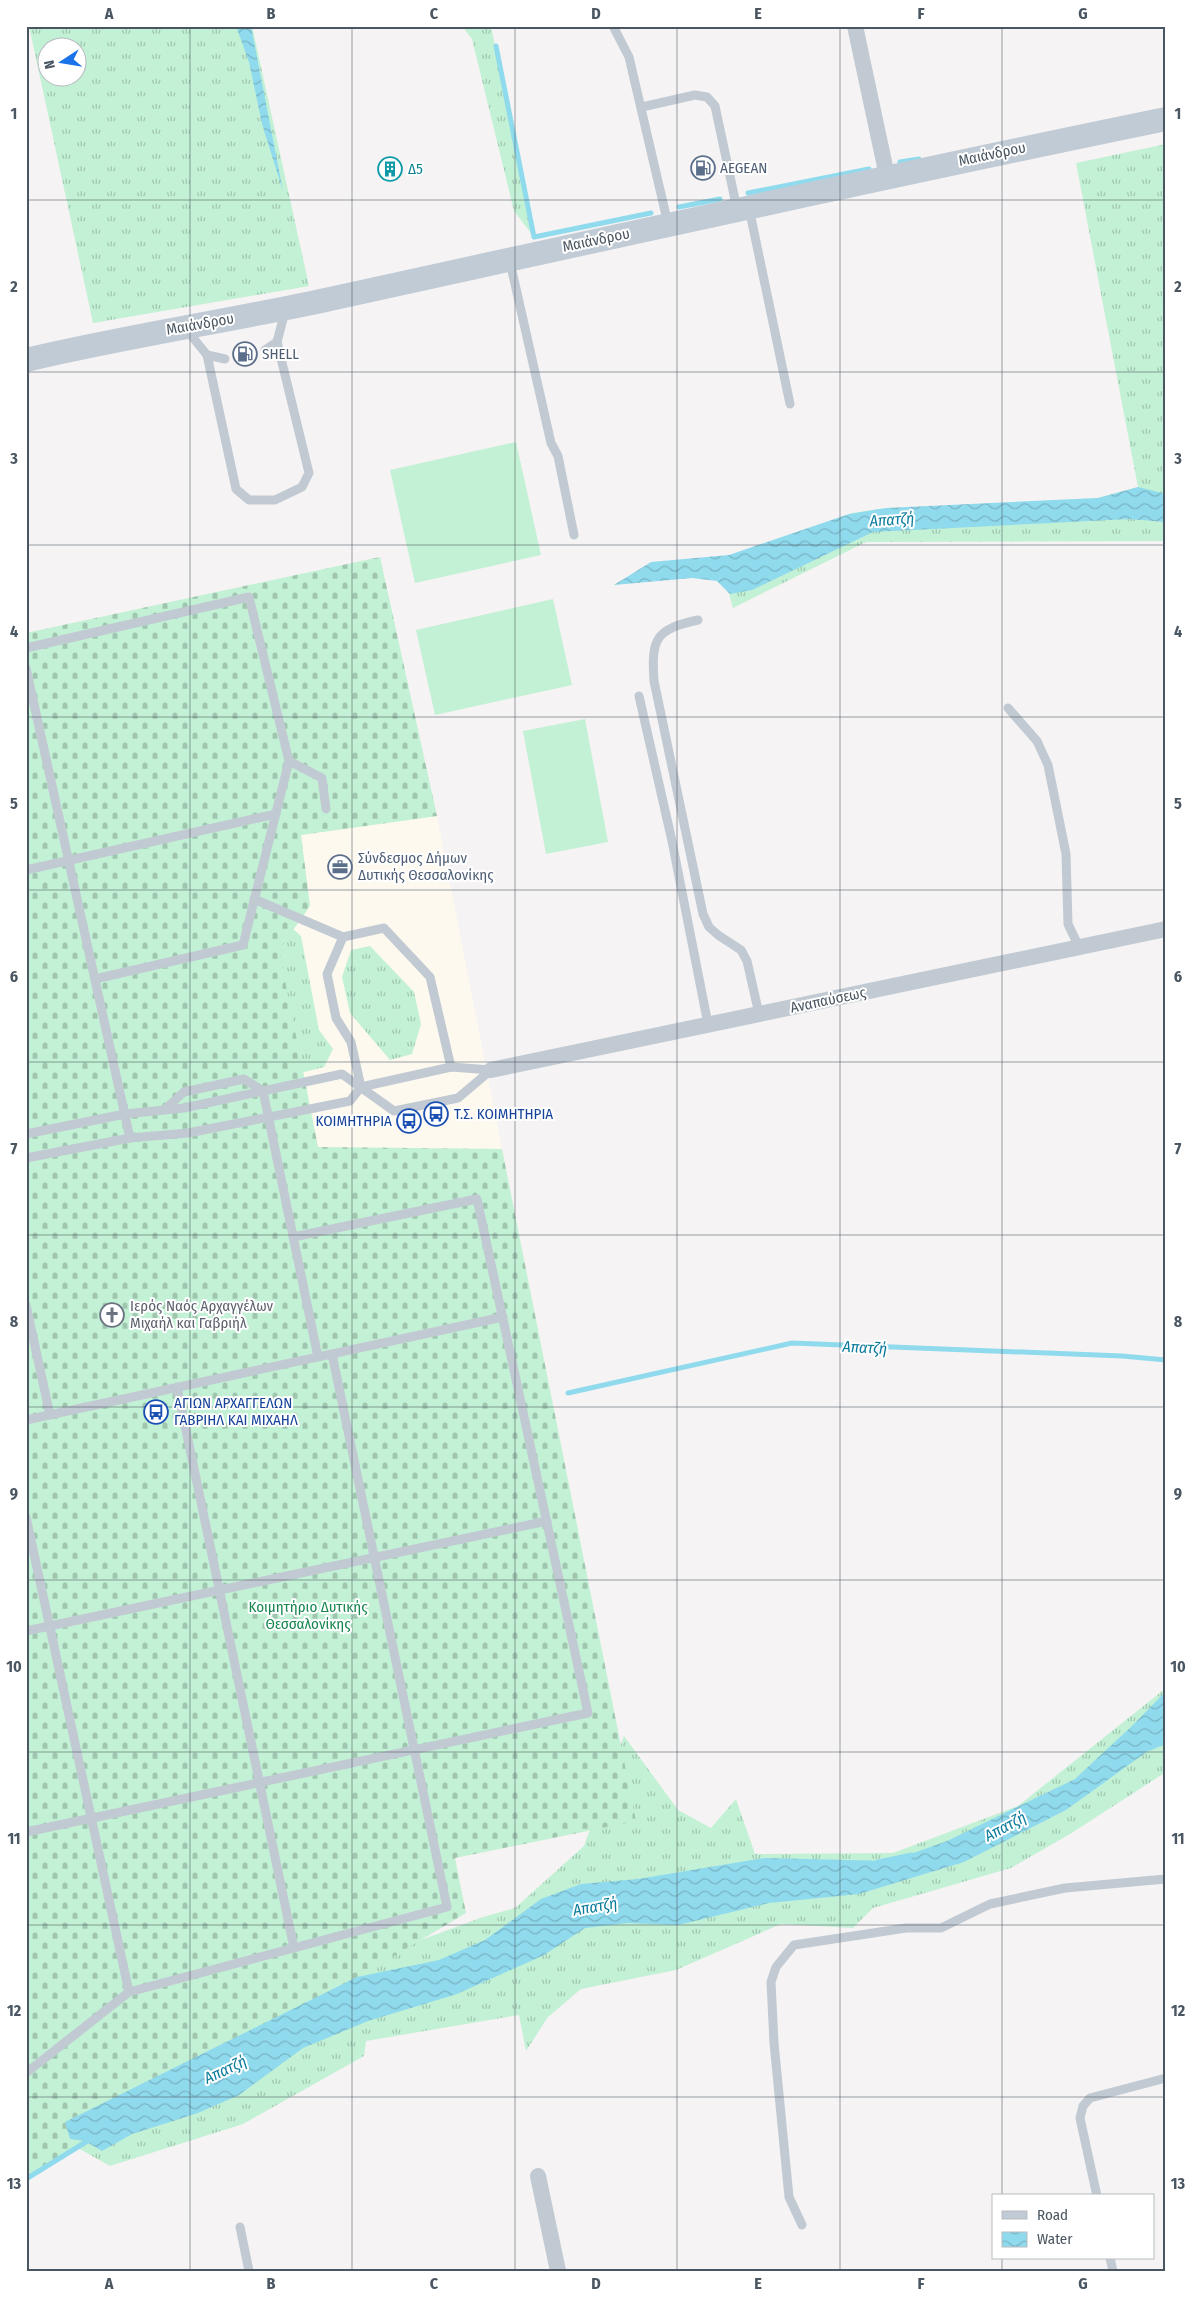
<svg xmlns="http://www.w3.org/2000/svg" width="1192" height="2297" font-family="'Fira Sans Condensed',sans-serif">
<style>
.commercial{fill:#fdf9ef}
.grass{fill:url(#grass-tufts);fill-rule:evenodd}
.cemetery{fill:url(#cemetery-stones)}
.pitch{fill:#c3f1d5}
.water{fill:url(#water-waves)}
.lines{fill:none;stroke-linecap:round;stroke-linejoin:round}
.stream{stroke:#90daee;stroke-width:5}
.service{stroke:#c1cad2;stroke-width:9}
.minor{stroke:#c1cad2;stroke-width:16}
.secondary{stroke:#c1cbd6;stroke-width:24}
.grid{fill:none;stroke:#4a5661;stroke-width:1;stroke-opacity:0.55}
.labels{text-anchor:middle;stroke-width:4;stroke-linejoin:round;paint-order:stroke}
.street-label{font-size:15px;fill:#4a5661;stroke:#fff}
.service-label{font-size:15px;fill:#4e5e75;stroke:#fff;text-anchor:start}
.culture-label{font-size:15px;fill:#0d838f;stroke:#fff;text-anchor:start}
.transit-label{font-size:15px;fill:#164399;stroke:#fff;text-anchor:start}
.worship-label{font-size:15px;fill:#5b616d;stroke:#fff;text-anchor:start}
.park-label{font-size:15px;fill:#17864f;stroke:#fff}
.water-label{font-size:16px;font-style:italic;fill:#0c7c9b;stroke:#fff}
.neatline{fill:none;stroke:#4a5661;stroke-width:2}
.grid-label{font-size:16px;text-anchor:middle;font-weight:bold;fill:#4a5661}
</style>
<defs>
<pattern id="grass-tufts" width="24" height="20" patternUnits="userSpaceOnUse" patternTransform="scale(1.25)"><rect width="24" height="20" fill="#c3f1d5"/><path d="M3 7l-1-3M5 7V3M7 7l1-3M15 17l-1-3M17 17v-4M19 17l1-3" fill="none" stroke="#a0c6b0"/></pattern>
<pattern id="cemetery-stones" width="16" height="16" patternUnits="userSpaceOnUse" patternTransform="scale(1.25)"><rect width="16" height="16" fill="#c3f1d5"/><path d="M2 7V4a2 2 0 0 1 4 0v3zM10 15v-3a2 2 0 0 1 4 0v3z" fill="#a0c6b0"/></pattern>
<pattern id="water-waves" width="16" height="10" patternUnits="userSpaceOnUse" patternTransform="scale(1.25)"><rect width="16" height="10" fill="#90daee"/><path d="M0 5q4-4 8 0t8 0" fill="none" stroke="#78b4c4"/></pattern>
</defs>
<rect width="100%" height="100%" fill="#f5f3f3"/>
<polygon class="commercial" points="437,816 502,1149 318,1147 279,950 310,906 301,835"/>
<g class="grass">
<path d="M29,26H252L309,286L93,323ZM48,48H78V78H48Z"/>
<polygon points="462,26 491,26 534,237 514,211 472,39"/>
<polygon points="1166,144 1166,541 866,542 733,608 725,579 852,513 880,509 1098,498 1138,487 1076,163"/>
<polygon points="263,926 293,929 301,936 319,1030 333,1049 324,1067 273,1080"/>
<polygon points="370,946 414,992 421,1024 412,1054 390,1060 350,1013 342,977 351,950"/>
<polygon points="1166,1688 1166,1772 1070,1834 1011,1868 873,1908 853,1928 781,1924 676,1970 581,1989 548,2017 526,2051 519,2015 366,2041 364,2056 243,2124 110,2166 76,2147 356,1964 483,1917 515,1908 584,1846 624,1736 678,1810 711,1828 736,1799 755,1854 893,1853 1018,1806"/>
</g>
<polygon class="cemetery" points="380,557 437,816 301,835 310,906 279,950 318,1147 502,1149 636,1821 455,1858 466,1913 26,2176 26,633"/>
<g class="pitch">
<polygon points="516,442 541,555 415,583 390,470"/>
<polygon points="553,599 572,685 435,715 416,630"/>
<polygon points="585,719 608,842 546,854 523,731"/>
</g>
<g class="water">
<polygon points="236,26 251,26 283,191 262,124 249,62"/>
<polygon points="1138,487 1166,494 1166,522 1129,519 873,532 752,590 730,594 717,581 692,578 614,585 651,562 729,555 849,514 886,508 1098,498"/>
<polygon points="1166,1691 1166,1738 1066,1810 964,1862 859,1894 769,1903 678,1925 628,1923 585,1928 544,1955 457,1994 368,2021 303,2048 239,2095 198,2113 132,2134 102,2151 85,2141 70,2139 65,2122 357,1977 439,1960 485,1940 541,1899 581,1884 638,1879 764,1858 891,1861 947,1841 1075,1779 1134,1724"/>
</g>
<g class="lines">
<g class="stream">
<polyline points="496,46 534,237 651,213"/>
<polyline points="900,162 919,159"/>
<polyline points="748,193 869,169"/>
<polyline points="679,207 720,199"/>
<polyline points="568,1393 792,1343 1122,1356 1166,1360"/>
<polyline points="1150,1748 1166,1741"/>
<polyline points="878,1862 912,1855"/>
<polyline points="26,2179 89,2140"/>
</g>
<g class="service">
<polyline points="613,26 629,57 668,224"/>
<polyline points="642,107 695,95 707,97 715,106 737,209"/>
<polyline points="749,208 790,404"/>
<polyline points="510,262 551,443 558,456 574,535"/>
<polyline points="186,329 207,355 236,489 249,500 275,500 302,487 309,473 277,342 283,319 287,312"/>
<polyline points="265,350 277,342"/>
<polyline points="207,355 225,359"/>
<path d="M698,620C656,629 651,638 654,681L703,914L709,927L718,935L741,950L747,961L759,1014"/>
<polyline points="26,648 249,597 289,761 243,945 95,979"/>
<polyline points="26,668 130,1138"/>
<polyline points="639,696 672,841 708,1024"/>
<polyline points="1008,708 1037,741 1048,765 1066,854 1068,924 1079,947"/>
<polyline points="289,761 322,778 326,809"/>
<polyline points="26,870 276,814"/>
<polyline points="254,899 343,937"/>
<polyline points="361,1087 351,1042 336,1018 327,974 343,937 384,928 430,977 451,1067"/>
<polyline points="164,1110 184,1092 244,1079 263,1091 318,1357"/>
<polyline points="26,1134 125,1114 184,1108 342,1074 394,1111 458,1098 491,1070"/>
<polyline points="26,1158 130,1138 188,1133 350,1101 361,1087 451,1067 491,1070"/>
<polyline points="26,1305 50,1415"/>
<polyline points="177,1387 294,1948"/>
<polyline points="26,1420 503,1317"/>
<polyline points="26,1517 129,1992"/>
<polyline points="26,1631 547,1521"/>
<polyline points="26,1832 588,1713 477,1199 293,1237"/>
<polyline points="26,2073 129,1992 447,1907 332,1354"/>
<polyline points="1097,2196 1080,2118 1083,2106 1090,2098 1166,2078"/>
<polyline points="802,2225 789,2197 774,2043 771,1982 776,1967 794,1945 906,1928 941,1928 990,1904 1065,1888 1166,1879"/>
<polyline points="240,2227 249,2271"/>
<polyline points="1110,2258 1113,2271"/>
</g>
<g class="minor">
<polyline points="855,26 887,176"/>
<polyline points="491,1070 1166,929"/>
<polyline points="538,2176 558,2271"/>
</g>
<path class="secondary" d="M26,360C127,336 229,321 330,299C609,238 887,176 1166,119"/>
</g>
<path class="grid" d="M190,26V2271M352,26V2271M515,26V2271M677,26V2271M840,26V2271M1002,26V2196M26,200H1166M26,372H1166M26,545H1166M26,717H1166M26,890H1166M26,1062H1166M26,1235H1166M26,1407H1166M26,1580H1166M26,1752H1166M26,1925H1166M26,2097H1166M1002,2258V2271"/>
<defs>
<g id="fuel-ring" transform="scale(1.25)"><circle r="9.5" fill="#fff" stroke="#5c6f8a" stroke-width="1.5"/><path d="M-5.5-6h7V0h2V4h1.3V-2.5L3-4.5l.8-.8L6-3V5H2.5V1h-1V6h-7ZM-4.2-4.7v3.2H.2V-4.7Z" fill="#5c6f8a"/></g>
<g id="building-ring" transform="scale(1.25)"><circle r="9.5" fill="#fff" stroke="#0f9aa8" stroke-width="1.5"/><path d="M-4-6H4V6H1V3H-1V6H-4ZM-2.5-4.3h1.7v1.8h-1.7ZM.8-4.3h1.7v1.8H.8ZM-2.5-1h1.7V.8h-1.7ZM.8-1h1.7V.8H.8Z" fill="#0f9aa8"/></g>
<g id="office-ring" transform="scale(1.25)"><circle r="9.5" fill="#fff" stroke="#5c6f8a" stroke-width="1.5"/><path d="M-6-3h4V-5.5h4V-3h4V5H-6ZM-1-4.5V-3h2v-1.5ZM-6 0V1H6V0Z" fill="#5c6f8a"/></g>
<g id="bus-ring" transform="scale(1.25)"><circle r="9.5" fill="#fff" stroke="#1a4fb4" stroke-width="1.5"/><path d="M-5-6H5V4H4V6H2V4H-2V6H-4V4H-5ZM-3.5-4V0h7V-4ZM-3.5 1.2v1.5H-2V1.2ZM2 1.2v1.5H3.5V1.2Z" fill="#1a4fb4"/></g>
<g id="church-ring" transform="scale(1.25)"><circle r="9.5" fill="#fff" stroke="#6b7280" stroke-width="1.5"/><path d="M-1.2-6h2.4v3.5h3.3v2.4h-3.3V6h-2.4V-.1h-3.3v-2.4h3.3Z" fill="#6b7280"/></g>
</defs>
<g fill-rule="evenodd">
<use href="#fuel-ring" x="703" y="168"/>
<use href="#building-ring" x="390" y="169"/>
<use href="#fuel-ring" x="245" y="354"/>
<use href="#office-ring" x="340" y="867"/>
<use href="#bus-ring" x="436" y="1114"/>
<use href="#bus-ring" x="409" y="1121"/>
<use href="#church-ring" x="112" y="1315"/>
<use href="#bus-ring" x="156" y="1412"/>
</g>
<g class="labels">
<g class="street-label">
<text transform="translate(992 154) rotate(-12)" y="5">Μαιάνδρου</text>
<text transform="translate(596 240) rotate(-12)" y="5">Μαιάνδρου</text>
<text transform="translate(200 324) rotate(-10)" y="5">Μαιάνδρου</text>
<text transform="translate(828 1000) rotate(-12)" y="5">Αναπαύσεως</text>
</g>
<g class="service-label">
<text x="720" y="173">AEGEAN</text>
<text x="262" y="359">SHELL</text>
<text x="358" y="863">Σύνδεσμος Δήμων<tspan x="358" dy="17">Δυτικής Θεσσαλονίκης</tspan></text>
</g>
<g class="culture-label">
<text x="408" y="174">Δ5</text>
</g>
<g class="transit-label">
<text x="454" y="1119">Τ.Σ. ΚΟΙΜΗΤΗΡΙΑ</text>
<text x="392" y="1126" text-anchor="end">ΚΟΙΜΗΤΗΡΙΑ</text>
<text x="174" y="1408">ΑΓΙΩΝ ΑΡΧΑΓΓΕΛΩΝ<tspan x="174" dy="17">ΓΑΒΡΙΗΛ ΚΑΙ ΜΙΧΑΗΛ</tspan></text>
</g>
<g class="worship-label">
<text x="130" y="1311">Ιερός Ναός Αρχαγγέλων<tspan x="130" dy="17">Μιχαήλ και Γαβριήλ</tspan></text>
</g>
<g class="park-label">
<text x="308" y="1612">Κοιμητήριο Δυτικής<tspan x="308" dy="17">Θεσσαλονίκης</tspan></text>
</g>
<g class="water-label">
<text transform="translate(892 519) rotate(-4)" y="6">Απατζή</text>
<text transform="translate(865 1347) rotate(3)" y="6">Απατζή</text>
<text transform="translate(1005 1826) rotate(-28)" y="6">Απατζή</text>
<text transform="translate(595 1906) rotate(-10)" y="6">Απατζή</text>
<text transform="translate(225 2069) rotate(-25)" y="6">Απατζή</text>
</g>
</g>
<rect width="1192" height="2297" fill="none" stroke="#ffffff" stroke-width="55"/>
<rect x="992" y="2194" width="162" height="65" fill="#ffffff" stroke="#b7bbc0"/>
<rect x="1002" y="2211" width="25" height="8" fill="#c1cbd6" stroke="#b7bbc0"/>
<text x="1037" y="2220" font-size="15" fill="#4a5661">Road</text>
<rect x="1002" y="2232" width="25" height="15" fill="url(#water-waves)" stroke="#b7bbc0"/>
<text x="1037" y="2244" font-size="15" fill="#4a5661">Water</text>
<g transform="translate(62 62) rotate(258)"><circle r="24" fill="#ffffff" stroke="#b7bbc0"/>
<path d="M0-4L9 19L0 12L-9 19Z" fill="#1a73e8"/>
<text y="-8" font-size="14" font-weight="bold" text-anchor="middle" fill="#4a5661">N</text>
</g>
<rect x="28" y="28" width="1136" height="2242" class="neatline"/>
<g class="grid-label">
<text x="109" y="19">A</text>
<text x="271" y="19">B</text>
<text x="434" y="19">C</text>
<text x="596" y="19">D</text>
<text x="758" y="19">E</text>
<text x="921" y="19">F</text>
<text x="1083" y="19">G</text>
<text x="14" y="119">1</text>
<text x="1178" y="119">1</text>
<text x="14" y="292">2</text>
<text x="1178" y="292">2</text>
<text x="14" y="464">3</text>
<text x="1178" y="464">3</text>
<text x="14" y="637">4</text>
<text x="1178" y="637">4</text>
<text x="14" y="809">5</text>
<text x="1178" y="809">5</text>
<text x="14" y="982">6</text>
<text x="1178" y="982">6</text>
<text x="14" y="1154">7</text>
<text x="1178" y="1154">7</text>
<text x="14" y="1327">8</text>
<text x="1178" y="1327">8</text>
<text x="14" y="1499">9</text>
<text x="1178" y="1499">9</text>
<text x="14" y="1672">10</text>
<text x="1178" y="1672">10</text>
<text x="14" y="1844">11</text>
<text x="1178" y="1844">11</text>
<text x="14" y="2016">12</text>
<text x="1178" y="2016">12</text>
<text x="14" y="2189">13</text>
<text x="1178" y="2189">13</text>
<text x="109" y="2289">A</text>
<text x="271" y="2289">B</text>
<text x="434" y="2289">C</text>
<text x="596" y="2289">D</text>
<text x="758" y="2289">E</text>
<text x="921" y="2289">F</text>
<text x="1083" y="2289">G</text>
</g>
</svg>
